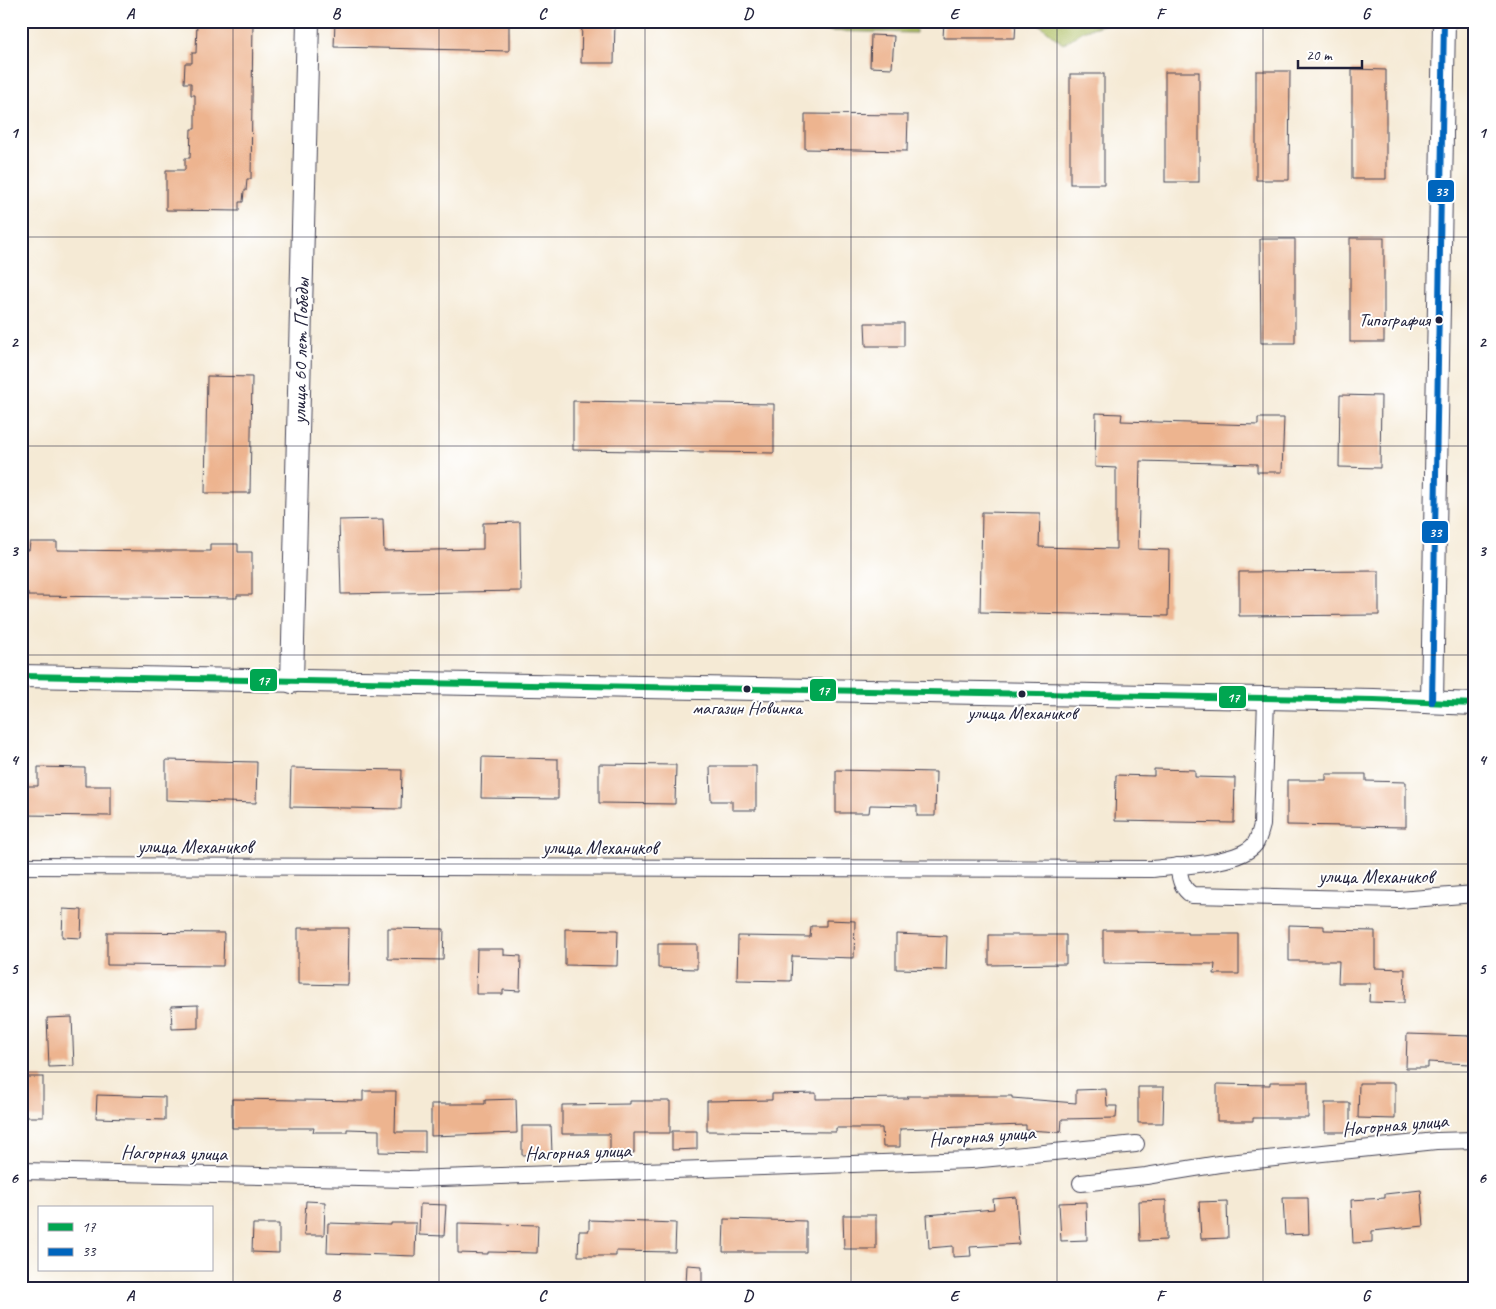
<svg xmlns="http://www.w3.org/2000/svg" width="1496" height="1309" viewBox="0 0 1496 1309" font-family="Caveat,sans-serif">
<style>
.green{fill:#acbd60;stroke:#67704e}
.building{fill:#edb48f}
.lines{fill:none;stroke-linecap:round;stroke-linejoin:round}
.street-casing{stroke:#424052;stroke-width:18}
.secondary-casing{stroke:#424052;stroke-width:24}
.street{stroke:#fff;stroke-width:16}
.secondary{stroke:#fff;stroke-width:22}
.bus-1-casing{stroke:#fff;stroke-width:10}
.bus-2-casing{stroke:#fff;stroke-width:10}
.bus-1{stroke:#00a651;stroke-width:6}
.bus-2{stroke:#0065bd;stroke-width:6}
.grid{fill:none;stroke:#22223b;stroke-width:1;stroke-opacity:0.55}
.bus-dot{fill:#22223b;stroke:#fff;stroke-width:2}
.labels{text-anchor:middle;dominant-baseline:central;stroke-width:4;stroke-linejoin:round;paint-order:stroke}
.bus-label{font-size:19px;fill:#22223b;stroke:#fff}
.street-label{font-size:20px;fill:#22223b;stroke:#fff}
.line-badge{stroke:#fff;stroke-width:2}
.badge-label{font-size:14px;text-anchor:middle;font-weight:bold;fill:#fff}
.neatline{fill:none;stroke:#22223b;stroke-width:2}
.grid-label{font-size:16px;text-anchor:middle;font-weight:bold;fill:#22223b}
</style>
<rect width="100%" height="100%" fill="#fff"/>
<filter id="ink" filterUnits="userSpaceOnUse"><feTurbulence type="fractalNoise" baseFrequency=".02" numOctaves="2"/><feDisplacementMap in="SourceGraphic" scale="10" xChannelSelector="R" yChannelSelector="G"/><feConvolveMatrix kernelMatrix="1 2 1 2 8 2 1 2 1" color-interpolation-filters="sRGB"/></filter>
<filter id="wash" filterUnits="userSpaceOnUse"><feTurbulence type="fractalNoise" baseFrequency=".0096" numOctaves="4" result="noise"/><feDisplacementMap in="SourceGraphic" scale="20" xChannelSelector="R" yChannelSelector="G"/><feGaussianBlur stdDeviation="1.12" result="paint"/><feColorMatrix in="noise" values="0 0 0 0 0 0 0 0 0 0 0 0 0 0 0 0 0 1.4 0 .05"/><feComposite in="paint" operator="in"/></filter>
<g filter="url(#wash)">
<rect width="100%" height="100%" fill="#f5ead5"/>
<!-- green -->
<g class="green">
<path d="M 820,21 L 916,21 L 916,33 L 820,31 Z"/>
<path d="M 1040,21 L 1117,21 L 1085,30 L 1063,44 L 1040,25 Z"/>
</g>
<g id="blocks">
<!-- building -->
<g class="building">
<path d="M 197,21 L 253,21 L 251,179 L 247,179 L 246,191 L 244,191 L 243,202 L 239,202 L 239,211 L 166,210 L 166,170 L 185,170 L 185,158 L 190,158 L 191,129 L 195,129 L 195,95 L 191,95 L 191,83 L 184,83 L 185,63 L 192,63 L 192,53 L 196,53 Z"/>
<path d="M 335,21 L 509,21 L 509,51 L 334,47 Z"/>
<path d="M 582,21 L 615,21 L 614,63 L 581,63 Z"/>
<path d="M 944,21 L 1016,21 L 1015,38 L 943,38 Z"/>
<path d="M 871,35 L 894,36 L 892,68 L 870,67 Z"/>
<path d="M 1352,69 L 1386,70 L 1386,179 L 1352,179 Z"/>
<path d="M 1256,71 L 1290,71 L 1289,180 L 1256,180 Z"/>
<rect x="1165" y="72" width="34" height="110"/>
<rect x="1070" y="74" width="34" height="110"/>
<path d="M 805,114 L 908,115 L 907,151 L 805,149 Z"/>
<rect x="1350" y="238" width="34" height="104"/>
<path d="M 1260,239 L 1295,239 L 1295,343 L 1261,343 Z"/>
<path d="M 865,323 L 904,323 L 904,346 L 866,346 Z"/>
<path d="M 207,376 L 252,377 L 250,493 L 205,493 Z"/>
<path d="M 1340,395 L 1381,396 L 1380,468 L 1339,467 Z"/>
<path d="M 573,401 L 774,404 L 774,453 L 573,450 Z"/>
<path d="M 1096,413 L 1122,414 L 1121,421 L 1258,425 L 1258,418 L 1284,418 L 1282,472 L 1257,472 L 1257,464 L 1140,461 L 1138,549 L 1169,550 L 1168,616 L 980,612 L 982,512 L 1040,513 L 1039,547 L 1116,549 L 1116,468 L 1095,467 Z"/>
<path d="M 383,519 L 384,551 L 483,549 L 483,523 L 520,522 L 521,591 L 341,594 L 339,520 Z"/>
<path d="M 30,542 L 57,542 L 57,550 L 156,551 L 210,551 L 210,544 L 238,544 L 238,552 L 252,552 L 252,595 L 237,595 L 237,598 L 28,596 L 28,593 L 21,593 L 21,550 L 29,550 Z"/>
<path d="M 1379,571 L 1379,615 L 1239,616 L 1239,572 Z"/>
<path d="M 482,757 L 558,759 L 558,799 L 481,798 Z"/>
<path d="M 166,760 L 257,762 L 256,803 L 166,800 Z"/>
<path d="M 599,764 L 676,765 L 675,804 L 599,803 Z"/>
<path d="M 710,766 L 756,766 L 756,810 L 732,810 L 732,801 L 711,801 Z"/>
<path d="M 38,767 L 85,768 L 85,786 L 111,786 L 111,816 L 21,815 L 21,786 L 38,786 Z"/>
<path d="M 291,768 L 402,770 L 401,809 L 290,807 Z"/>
<path d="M 1154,769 L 1195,770 L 1195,777 L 1235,778 L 1234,823 L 1115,821 L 1116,775 L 1154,776 Z"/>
<path d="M 836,770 L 936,772 L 935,816 L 917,816 L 917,806 L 870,805 L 869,813 L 836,813 Z"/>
<path d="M 1326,774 L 1366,774 L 1366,781 L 1406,782 L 1406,827 L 1287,825 L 1287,780 L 1326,780 Z"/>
<path d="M 63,909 L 82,910 L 81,938 L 62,937 Z"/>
<path d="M 826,920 L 855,921 L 854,958 L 792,956 L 791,981 L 737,980 L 738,936 L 810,937 L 811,926 L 826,926 Z"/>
<path d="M 1289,925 L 1324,926 L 1324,930 L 1375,931 L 1375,968 L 1405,969 L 1404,1003 L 1369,1002 L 1370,983 L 1338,983 L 1339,961 L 1289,961 Z"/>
<path d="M 298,928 L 349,928 L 348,985 L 298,984 Z"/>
<path d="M 388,928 L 444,929 L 443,960 L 388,959 Z"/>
<path d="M 565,929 L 618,930 L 617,966 L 565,965 Z"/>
<path d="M 1103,930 L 1137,930 L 1137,932 L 1187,932 L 1187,934 L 1239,934 L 1239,974 L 1214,974 L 1215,964 L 1103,963 Z"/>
<path d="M 107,932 L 224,933 L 223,966 L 107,965 Z"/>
<path d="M 896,934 L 947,936 L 946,970 L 896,969 Z"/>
<path d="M 989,935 L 1066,935 L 1066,964 L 989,965 Z"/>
<path d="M 658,944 L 697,944 L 697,969 L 658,968 Z"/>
<path d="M 477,949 L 504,949 L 504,955 L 521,956 L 520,991 L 503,990 L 503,994 L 476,994 Z"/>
<path d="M 198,1005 L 198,1028 L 172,1029 L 171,1006 Z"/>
<path d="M 72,1017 L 74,1066 L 49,1067 L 47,1018 Z"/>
<path d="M 1407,1034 L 1471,1036 L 1470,1064 L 1428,1062 L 1428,1068 L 1406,1068 Z"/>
<rect x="21" y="1077" width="22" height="40"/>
<path d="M 1270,1082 L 1308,1082 L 1308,1118 L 1253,1118 L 1253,1121 L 1217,1121 L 1217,1084 L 1270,1085 Z"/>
<path d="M 1359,1083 L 1395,1083 L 1395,1119 L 1358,1118 Z"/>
<path d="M 1138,1087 L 1164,1087 L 1163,1123 L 1138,1123 Z"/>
<path d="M 1106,1089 L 1107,1106 L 1117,1106 L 1116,1118 L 1062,1119 L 1061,1132 L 1026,1130 L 1026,1125 L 900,1129 L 900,1147 L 883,1147 L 882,1128 L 836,1128 L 836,1132 L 707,1131 L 707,1101 L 772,1100 L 772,1094 L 816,1093 L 816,1099 L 908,1098 L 907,1096 L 1012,1096 L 1012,1098 L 1076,1103 L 1076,1090 Z"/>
<path d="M 363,1091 L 396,1091 L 395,1132 L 425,1132 L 425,1153 L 379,1152 L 379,1130 L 347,1129 L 347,1132 L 313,1132 L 314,1128 L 232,1128 L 232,1099 L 363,1101 Z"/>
<path d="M 97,1095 L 165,1097 L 165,1120 L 96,1118 Z"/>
<path d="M 516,1099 L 517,1133 L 431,1136 L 431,1104 L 485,1104 L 485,1100 Z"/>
<path d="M 630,1101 L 670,1101 L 670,1133 L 634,1133 L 634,1153 L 610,1153 L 610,1134 L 562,1134 L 562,1105 L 630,1104 Z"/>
<rect x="1325" y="1103" width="25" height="29"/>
<path d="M 522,1126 L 551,1126 L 552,1154 L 522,1155 Z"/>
<path d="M 672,1131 L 697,1131 L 697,1149 L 672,1150 Z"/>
<path d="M 1421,1190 L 1424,1226 L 1372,1231 L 1372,1242 L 1353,1243 L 1351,1200 L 1385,1198 L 1385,1194 Z"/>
<path d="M 1016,1197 L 1019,1244 L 970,1247 L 971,1256 L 953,1257 L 953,1246 L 929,1248 L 927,1215 L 994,1209 L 993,1199 Z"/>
<path d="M 1283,1198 L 1308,1198 L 1309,1234 L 1285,1235 Z"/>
<path d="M 1166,1200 L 1166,1240 L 1140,1241 L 1139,1201 Z"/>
<path d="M 306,1201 L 325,1202 L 324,1235 L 304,1235 Z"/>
<path d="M 1227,1201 L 1228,1238 L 1201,1239 L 1199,1202 Z"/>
<path d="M 1086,1202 L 1087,1240 L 1061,1241 L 1059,1203 Z"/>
<path d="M 420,1204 L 446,1205 L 444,1236 L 419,1235 Z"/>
<path d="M 843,1215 L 876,1215 L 876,1249 L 844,1249 Z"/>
<path d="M 724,1219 L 806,1221 L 806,1252 L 723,1252 Z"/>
<path d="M 589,1220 L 676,1223 L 675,1252 L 616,1251 L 616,1256 L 578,1256 L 579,1231 L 589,1231 Z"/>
<path d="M 328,1223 L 391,1225 L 391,1223 L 416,1223 L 415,1256 L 327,1253 Z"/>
<path d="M 458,1223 L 538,1225 L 537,1253 L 488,1252 L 488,1254 L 458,1253 Z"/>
<path d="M 253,1224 L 279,1224 L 279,1253 L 252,1252 Z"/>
<path d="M 687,1265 L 702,1266 L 702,1286 L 686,1285 Z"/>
</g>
</g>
</g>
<g filter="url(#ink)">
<use href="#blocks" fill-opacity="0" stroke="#424052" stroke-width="1"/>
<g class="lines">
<!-- street casing -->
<g class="street-casing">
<g id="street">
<path d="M 21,866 L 1152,869 C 1177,866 1240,864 1255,844 C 1259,838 1260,832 1262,825 L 1266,699"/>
<path d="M 1178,866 C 1180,878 1181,888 1192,895 L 1399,900 L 1475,894"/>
<path d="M 21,1171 L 409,1179 L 971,1160 L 1136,1144"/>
<path d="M 1081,1183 L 1146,1176 L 1219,1164 L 1436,1141 L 1475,1140"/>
</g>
</g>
<!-- secondary casing -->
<g class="secondary-casing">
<g id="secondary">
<path d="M 21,676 L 1374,700 L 1475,704"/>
<path id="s1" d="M 292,682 L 308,21"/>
<path d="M 1432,702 L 1444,21"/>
</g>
</g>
<!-- street -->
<use href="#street" class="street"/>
<!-- secondary -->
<use href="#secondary" class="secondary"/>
<!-- bus-1 casing -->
<g class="bus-1-casing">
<path id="bus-1" d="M 21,676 L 1374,700 L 1475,704"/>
</g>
<!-- bus-2 casing -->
<g class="bus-2-casing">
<path id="bus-2" d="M 1432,702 L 1444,21"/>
</g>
<!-- bus-1 -->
<use href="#bus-1" class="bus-1"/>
<!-- bus-2 -->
<use href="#bus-2" class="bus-2"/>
</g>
</g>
<!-- grid -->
<path class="grid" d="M 233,21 L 233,1288M 439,21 L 439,1288M 645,21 L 645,1288M 851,21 L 851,1288M 1057,21 L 1057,1288M 1263,21 L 1263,1288M 21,237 L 1475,237M 21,446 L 1475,446M 21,655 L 1475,655M 21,864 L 1475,864M 21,1072 L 1475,1072"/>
<!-- markers -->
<g class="bus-dot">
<circle cx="1439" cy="320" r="4.5"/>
<circle cx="747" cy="689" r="4.5"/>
<circle cx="1022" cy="694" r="4.5"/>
</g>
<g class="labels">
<!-- bus labels -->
<g class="bus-label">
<text x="1430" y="320" text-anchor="end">Типография</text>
<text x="747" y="708">магазин Новинка</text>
<text x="1022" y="713">улица Механиков</text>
</g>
<!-- street labels -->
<g class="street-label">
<text stroke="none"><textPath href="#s1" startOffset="331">улица 60 лет Победы</textPath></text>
<text x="195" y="846">улица Механиков</text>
<text x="600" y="847">улица Механиков</text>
<text x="1376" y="876">улица Механиков</text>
<text transform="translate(1395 1125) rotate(-5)">Нагорная улица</text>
<text transform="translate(982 1136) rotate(-4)">Нагорная улица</text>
<text transform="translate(578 1152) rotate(-2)">Нагорная улица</text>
<text transform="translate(174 1153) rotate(1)">Нагорная улица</text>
</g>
</g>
<g class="line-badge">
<rect x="1427" y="179" width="28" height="24" rx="5" fill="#0065bd"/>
<rect x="1421" y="520" width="28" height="24" rx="5" fill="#0065bd"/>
<rect x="249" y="668" width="29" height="24" rx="5" fill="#00a651"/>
<rect x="809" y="678" width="28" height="24" rx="5" fill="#00a651"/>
<rect x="1218" y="685" width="29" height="24" rx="5" fill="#00a651"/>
</g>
<g class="badge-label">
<text x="1441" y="196">33</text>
<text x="1435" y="537">33</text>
<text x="263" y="685">17</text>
<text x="823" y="695">17</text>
<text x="1233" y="702">17</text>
</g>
<!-- margin -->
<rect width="1496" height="1309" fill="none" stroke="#fff" stroke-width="55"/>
<!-- legend -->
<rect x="38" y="1206" width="175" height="65" fill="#ffffff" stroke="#a7a7b1"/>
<rect x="48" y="1223" width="25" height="8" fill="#00a651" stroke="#a7a7b1"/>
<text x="82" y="1232" font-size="15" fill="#22223b">17</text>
<rect x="48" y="1248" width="25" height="8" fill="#0065bd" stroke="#a7a7b1"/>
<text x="82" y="1256" font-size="15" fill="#22223b">33</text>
<!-- scale -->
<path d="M1298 60v8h64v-8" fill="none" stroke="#22223b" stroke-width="2.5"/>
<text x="1306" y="60" font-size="15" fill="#22223b" stroke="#ffffff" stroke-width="4" paint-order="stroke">20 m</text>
<rect x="28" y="28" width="1440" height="1254" class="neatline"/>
<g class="grid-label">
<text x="130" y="19">A</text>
<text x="336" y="19">B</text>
<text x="542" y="19">C</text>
<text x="748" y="19">D</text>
<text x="954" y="19">E</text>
<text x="1160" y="19">F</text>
<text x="1366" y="19">G</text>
<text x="14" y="138">1</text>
<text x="1482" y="138">1</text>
<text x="14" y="347">2</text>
<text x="1482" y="347">2</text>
<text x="14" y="556">3</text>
<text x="1482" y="556">3</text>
<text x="14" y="765">4</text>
<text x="1482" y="765">4</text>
<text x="14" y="974">5</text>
<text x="1482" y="974">5</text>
<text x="14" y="1183">6</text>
<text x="1482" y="1183">6</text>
<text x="130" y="1301">A</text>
<text x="336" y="1301">B</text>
<text x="542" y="1301">C</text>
<text x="748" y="1301">D</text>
<text x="954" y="1301">E</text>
<text x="1160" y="1301">F</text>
<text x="1366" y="1301">G</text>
</g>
</svg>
